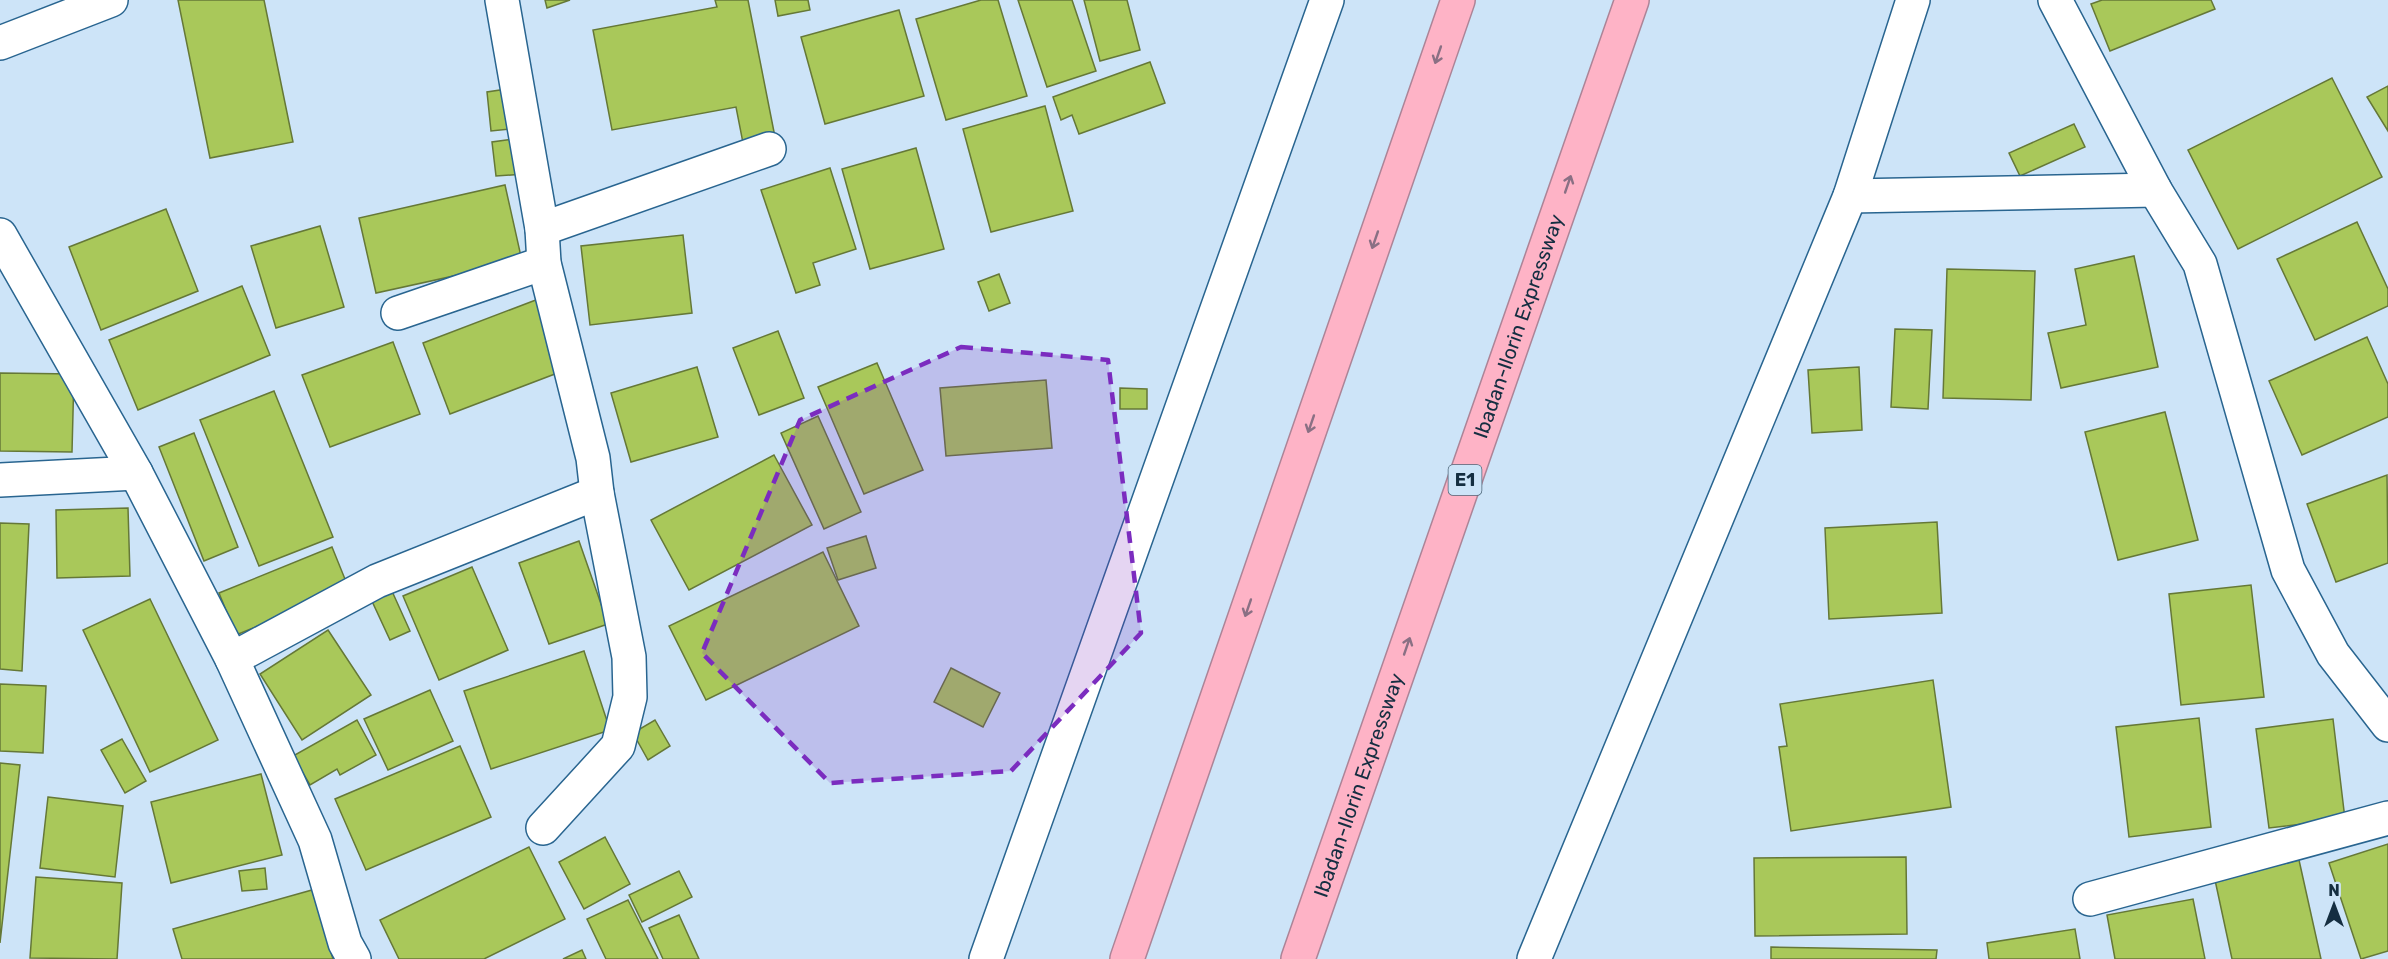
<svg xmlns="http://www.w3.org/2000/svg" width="2388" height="959" viewBox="0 0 2388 959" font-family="Rubik,sans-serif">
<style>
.building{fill:#a9c85a;stroke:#657837;stroke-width:1.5}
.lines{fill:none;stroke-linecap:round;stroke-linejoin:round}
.minor-casing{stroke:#296590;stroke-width:36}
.highway-casing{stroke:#ac8497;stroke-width:36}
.minor{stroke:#fff;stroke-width:33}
.highway{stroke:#feb3c6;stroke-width:33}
.oneway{stroke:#8a7084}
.marked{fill:#7b2cbf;fill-opacity:0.2;stroke:#7b2cbf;stroke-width:4.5;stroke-dasharray:12 8;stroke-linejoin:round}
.labels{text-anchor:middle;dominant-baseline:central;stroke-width:5;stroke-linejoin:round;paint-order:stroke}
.shield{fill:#cde4f8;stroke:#4c6578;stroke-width:1.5}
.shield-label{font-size:18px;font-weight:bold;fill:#152e41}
.street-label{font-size:20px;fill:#152e41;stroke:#cde4f8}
</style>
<rect width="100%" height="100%" fill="#cde4f8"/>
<!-- building -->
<g class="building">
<path d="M 178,0 L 264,0 L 293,142 L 210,158 Z"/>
<path d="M 545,0 L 570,0 L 547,8 Z"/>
<path d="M 715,0 L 748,0 L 775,137 L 743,143 L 736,107 L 612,130 L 593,30 L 717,7 Z"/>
<path d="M 775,0 L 808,0 L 810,10 L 778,16 Z"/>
<path d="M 981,0 L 998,0 L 1027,96 L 946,120 L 916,19 Z"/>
<path d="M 1018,0 L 1072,0 L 1096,71 L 1047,87 Z"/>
<path d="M 1084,0 L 1127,0 L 1140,50 L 1100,61 Z"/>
<path d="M 2102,0 L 2211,0 L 2215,9 L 2110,51 L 2091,4 Z"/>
<path d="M 899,10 L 924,96 L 825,124 L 801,37 Z"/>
<path d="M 1150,62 L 1165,103 L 1079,134 L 1072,115 L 1061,120 L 1053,97 Z"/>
<path d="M 2332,78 L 2382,177 L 2238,249 L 2188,150 Z"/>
<path d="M 2388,86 L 2388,131 L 2367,97 Z"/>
<path d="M 513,88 L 518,128 L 491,131 L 487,92 Z"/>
<path d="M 1045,106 L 1073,211 L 991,232 L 963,129 Z"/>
<path d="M 2074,124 L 2085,147 L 2020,176 L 2009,153 Z"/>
<path d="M 520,138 L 524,174 L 496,176 L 492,142 Z"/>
<path d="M 916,148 L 944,249 L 870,269 L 842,169 Z"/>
<path d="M 830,168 L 856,249 L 813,263 L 820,285 L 796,293 L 761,190 Z"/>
<path d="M 505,185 L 522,261 L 376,293 L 359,218 Z"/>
<path d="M 166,209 L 198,291 L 101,330 L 69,247 Z"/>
<path d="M 2357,222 L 2388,289 L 2388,306 L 2315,340 L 2277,259 Z"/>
<path d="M 320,226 L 344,307 L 276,328 L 251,246 Z"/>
<path d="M 683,235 L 692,313 L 590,325 L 581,246 Z"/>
<path d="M 2134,256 L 2158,367 L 2061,388 L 2048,333 L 2086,325 L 2075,269 Z"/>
<path d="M 1947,269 L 2035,271 L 2031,400 L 1943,398 Z"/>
<path d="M 999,274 L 1010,303 L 989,311 L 978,282 Z"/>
<path d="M 242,286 L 270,355 L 138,410 L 109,340 Z"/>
<path d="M 541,298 L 568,369 L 450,414 L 423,343 Z"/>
<path d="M 1895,329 L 1932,330 L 1928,409 L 1891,407 Z"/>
<path d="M 778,331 L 804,398 L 759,415 L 733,348 Z"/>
<path d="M 2367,337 L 2388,384 L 2388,417 L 2302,455 L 2269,381 Z"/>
<path d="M 393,342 L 420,414 L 330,447 L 302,375 Z"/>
<path d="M 877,363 L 923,470 L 864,494 L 818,387 Z"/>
<path d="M 697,367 L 718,437 L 631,462 L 611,393 Z"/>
<path d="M 1859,367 L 1862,430 L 1812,433 L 1808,370 Z"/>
<path d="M 0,373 L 74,374 L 72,452 L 0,451 Z"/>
<path d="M 1046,380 L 1052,448 L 946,456 L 940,388 Z"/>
<path d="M 1120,388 L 1147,389 L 1147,409 L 1120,409 Z"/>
<path d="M 274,391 L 333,537 L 259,566 L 200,420 Z"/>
<path d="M 2165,412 L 2198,540 L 2118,560 L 2085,432 Z"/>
<path d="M 818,416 L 861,512 L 824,529 L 781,433 Z"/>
<path d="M 194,433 L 238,547 L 204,561 L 159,447 Z"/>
<path d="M 774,455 L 812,525 L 689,590 L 651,520 Z"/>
<path d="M 2387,475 L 2388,563 L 2336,582 L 2307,504 Z"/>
<path d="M 128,508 L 130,576 L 57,578 L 56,510 Z"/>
<path d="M 1937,522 L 1942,613 L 1829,619 L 1825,528 Z"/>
<path d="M 0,523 L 29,524 L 22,671 L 0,669 Z"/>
<path d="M 866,536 L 876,568 L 838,580 L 827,548 Z"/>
<path d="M 579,541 L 608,624 L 549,644 L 519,563 Z"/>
<path d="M 332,547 L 349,589 L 236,635 L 219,593 Z"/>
<path d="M 823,552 L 859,626 L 706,700 L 669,626 Z"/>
<path d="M 472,567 L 508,650 L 439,680 L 403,596 Z"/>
<path d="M 2251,585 L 2264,697 L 2181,705 L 2169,594 Z"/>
<path d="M 391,589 L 410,631 L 390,640 L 371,599 Z"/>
<path d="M 150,599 L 218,740 L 150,772 L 83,630 Z"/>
<path d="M 328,630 L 371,695 L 302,740 L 260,674 Z"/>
<path d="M 584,651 L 610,730 L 491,769 L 464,691 Z"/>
<path d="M 951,668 L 1000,693 L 983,727 L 934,702 Z"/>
<path d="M 1933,680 L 1951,807 L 1791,831 L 1779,747 L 1787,746 L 1780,704 Z"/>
<path d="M 0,684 L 46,686 L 43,753 L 0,751 Z"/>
<path d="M 430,690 L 453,741 L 388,770 L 364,719 Z"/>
<path d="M 2199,718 L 2211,827 L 2129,837 L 2116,727 Z"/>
<path d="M 2333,719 L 2345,819 L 2269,828 L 2256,729 Z"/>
<path d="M 357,720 L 376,755 L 340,775 L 337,769 L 310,785 L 293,756 Z"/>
<path d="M 655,720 L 670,746 L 648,760 L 633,733 Z"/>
<path d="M 122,739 L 146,781 L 125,793 L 101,750 Z"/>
<path d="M 460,746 L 491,817 L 366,870 L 335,799 Z"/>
<path d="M 0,763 L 20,765 L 0,943 Z"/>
<path d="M 261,774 L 282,855 L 171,883 L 151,802 Z"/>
<path d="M 48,797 L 123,806 L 115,877 L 40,868 Z"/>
<path d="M 605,837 L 630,884 L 584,909 L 559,862 Z"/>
<path d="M 2388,844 L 2388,951 L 2361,959 L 2329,863 Z"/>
<path d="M 529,847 L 565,919 L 484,959 L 399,959 L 380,920 Z"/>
<path d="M 1906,857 L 1907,934 L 1755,936 L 1754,858 Z"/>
<path d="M 2299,860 L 2321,959 L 2232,959 L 2215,880 Z"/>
<path d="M 265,868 L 267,889 L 242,891 L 239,871 Z"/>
<path d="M 679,871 L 692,897 L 642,922 L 629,895 Z"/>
<path d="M 36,877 L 122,883 L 117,959 L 30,958 Z"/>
<path d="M 312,890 L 333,959 L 182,959 L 173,929 Z"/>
<path d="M 2193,899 L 2205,959 L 2115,959 L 2107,915 Z"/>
<path d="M 628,900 L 658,959 L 606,959 L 587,919 Z"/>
<path d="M 679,915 L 699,959 L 663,959 L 649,928 Z"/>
<path d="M 2075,929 L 2080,959 L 1989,959 L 1987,943 Z"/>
<path d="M 1771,947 L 1937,950 L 1936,959 L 1771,959 Z"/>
<path d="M 582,950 L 586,959 L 563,959 Z"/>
</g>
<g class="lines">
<!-- minor casing -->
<g class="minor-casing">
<g id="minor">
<path d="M 502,0 L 542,229 L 544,263 L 593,458 L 597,493 L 629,657 L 630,697 L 618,746 L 543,828"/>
<path d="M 2055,0 L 2155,190 L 2200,264 L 2288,570 L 2333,654 L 2388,725"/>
<path d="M 0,43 L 111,0"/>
<path d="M 1850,196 L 2155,190"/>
<path d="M 542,229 L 769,149"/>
<path d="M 0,235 L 136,473 L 232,659 L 315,840 L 345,943 L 354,959"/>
<path d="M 398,313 L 544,263"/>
<path d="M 0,480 L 136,473"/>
<path d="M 232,659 L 377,581 L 597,493"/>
<path d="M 2090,899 L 2388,818"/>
<path d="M 986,959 L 1327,0"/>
<path d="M 1534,959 L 1850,196 L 1913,0"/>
</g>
</g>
<!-- highway casing -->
<g class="highway-casing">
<g id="highway">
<path d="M 1127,959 L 1458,0"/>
<path id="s1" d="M 1298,959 L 1632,0"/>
</g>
</g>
<!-- minor -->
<use href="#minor" class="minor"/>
<!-- highway -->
<use href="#highway" class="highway"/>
</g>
<!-- one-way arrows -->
<defs><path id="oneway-shaft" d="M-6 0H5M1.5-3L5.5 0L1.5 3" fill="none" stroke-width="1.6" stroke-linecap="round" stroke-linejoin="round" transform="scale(1.5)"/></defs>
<g class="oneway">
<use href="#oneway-shaft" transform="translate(1438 55) rotate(109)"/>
<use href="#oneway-shaft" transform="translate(1568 184) rotate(-71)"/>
<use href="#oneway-shaft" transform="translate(1375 240) rotate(109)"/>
<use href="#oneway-shaft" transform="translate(1311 424) rotate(109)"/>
<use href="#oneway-shaft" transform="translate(1248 608) rotate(109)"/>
<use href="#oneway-shaft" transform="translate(1407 646) rotate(-71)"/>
</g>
<!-- marked area -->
<path class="marked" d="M 961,347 L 1108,360 L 1141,633 L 1011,771 L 830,783 L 702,653 L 800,420 Z"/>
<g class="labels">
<!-- shield labels -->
<rect class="shield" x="1448.5" y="465" width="33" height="30" rx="4.5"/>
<g class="shield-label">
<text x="1465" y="480">E1</text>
</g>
<!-- street labels -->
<g class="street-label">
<text stroke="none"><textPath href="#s1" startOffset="670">Ibadan-Ilorin Expressway</textPath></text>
<text stroke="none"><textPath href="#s1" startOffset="184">Ibadan-Ilorin Expressway</textPath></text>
</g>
</g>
<!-- north arrow -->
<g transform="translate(2334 905)" stroke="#cde4f8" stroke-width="4.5" paint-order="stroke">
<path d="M0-4.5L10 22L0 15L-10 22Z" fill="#152e41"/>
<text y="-9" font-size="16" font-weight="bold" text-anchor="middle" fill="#152e41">N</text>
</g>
</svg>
